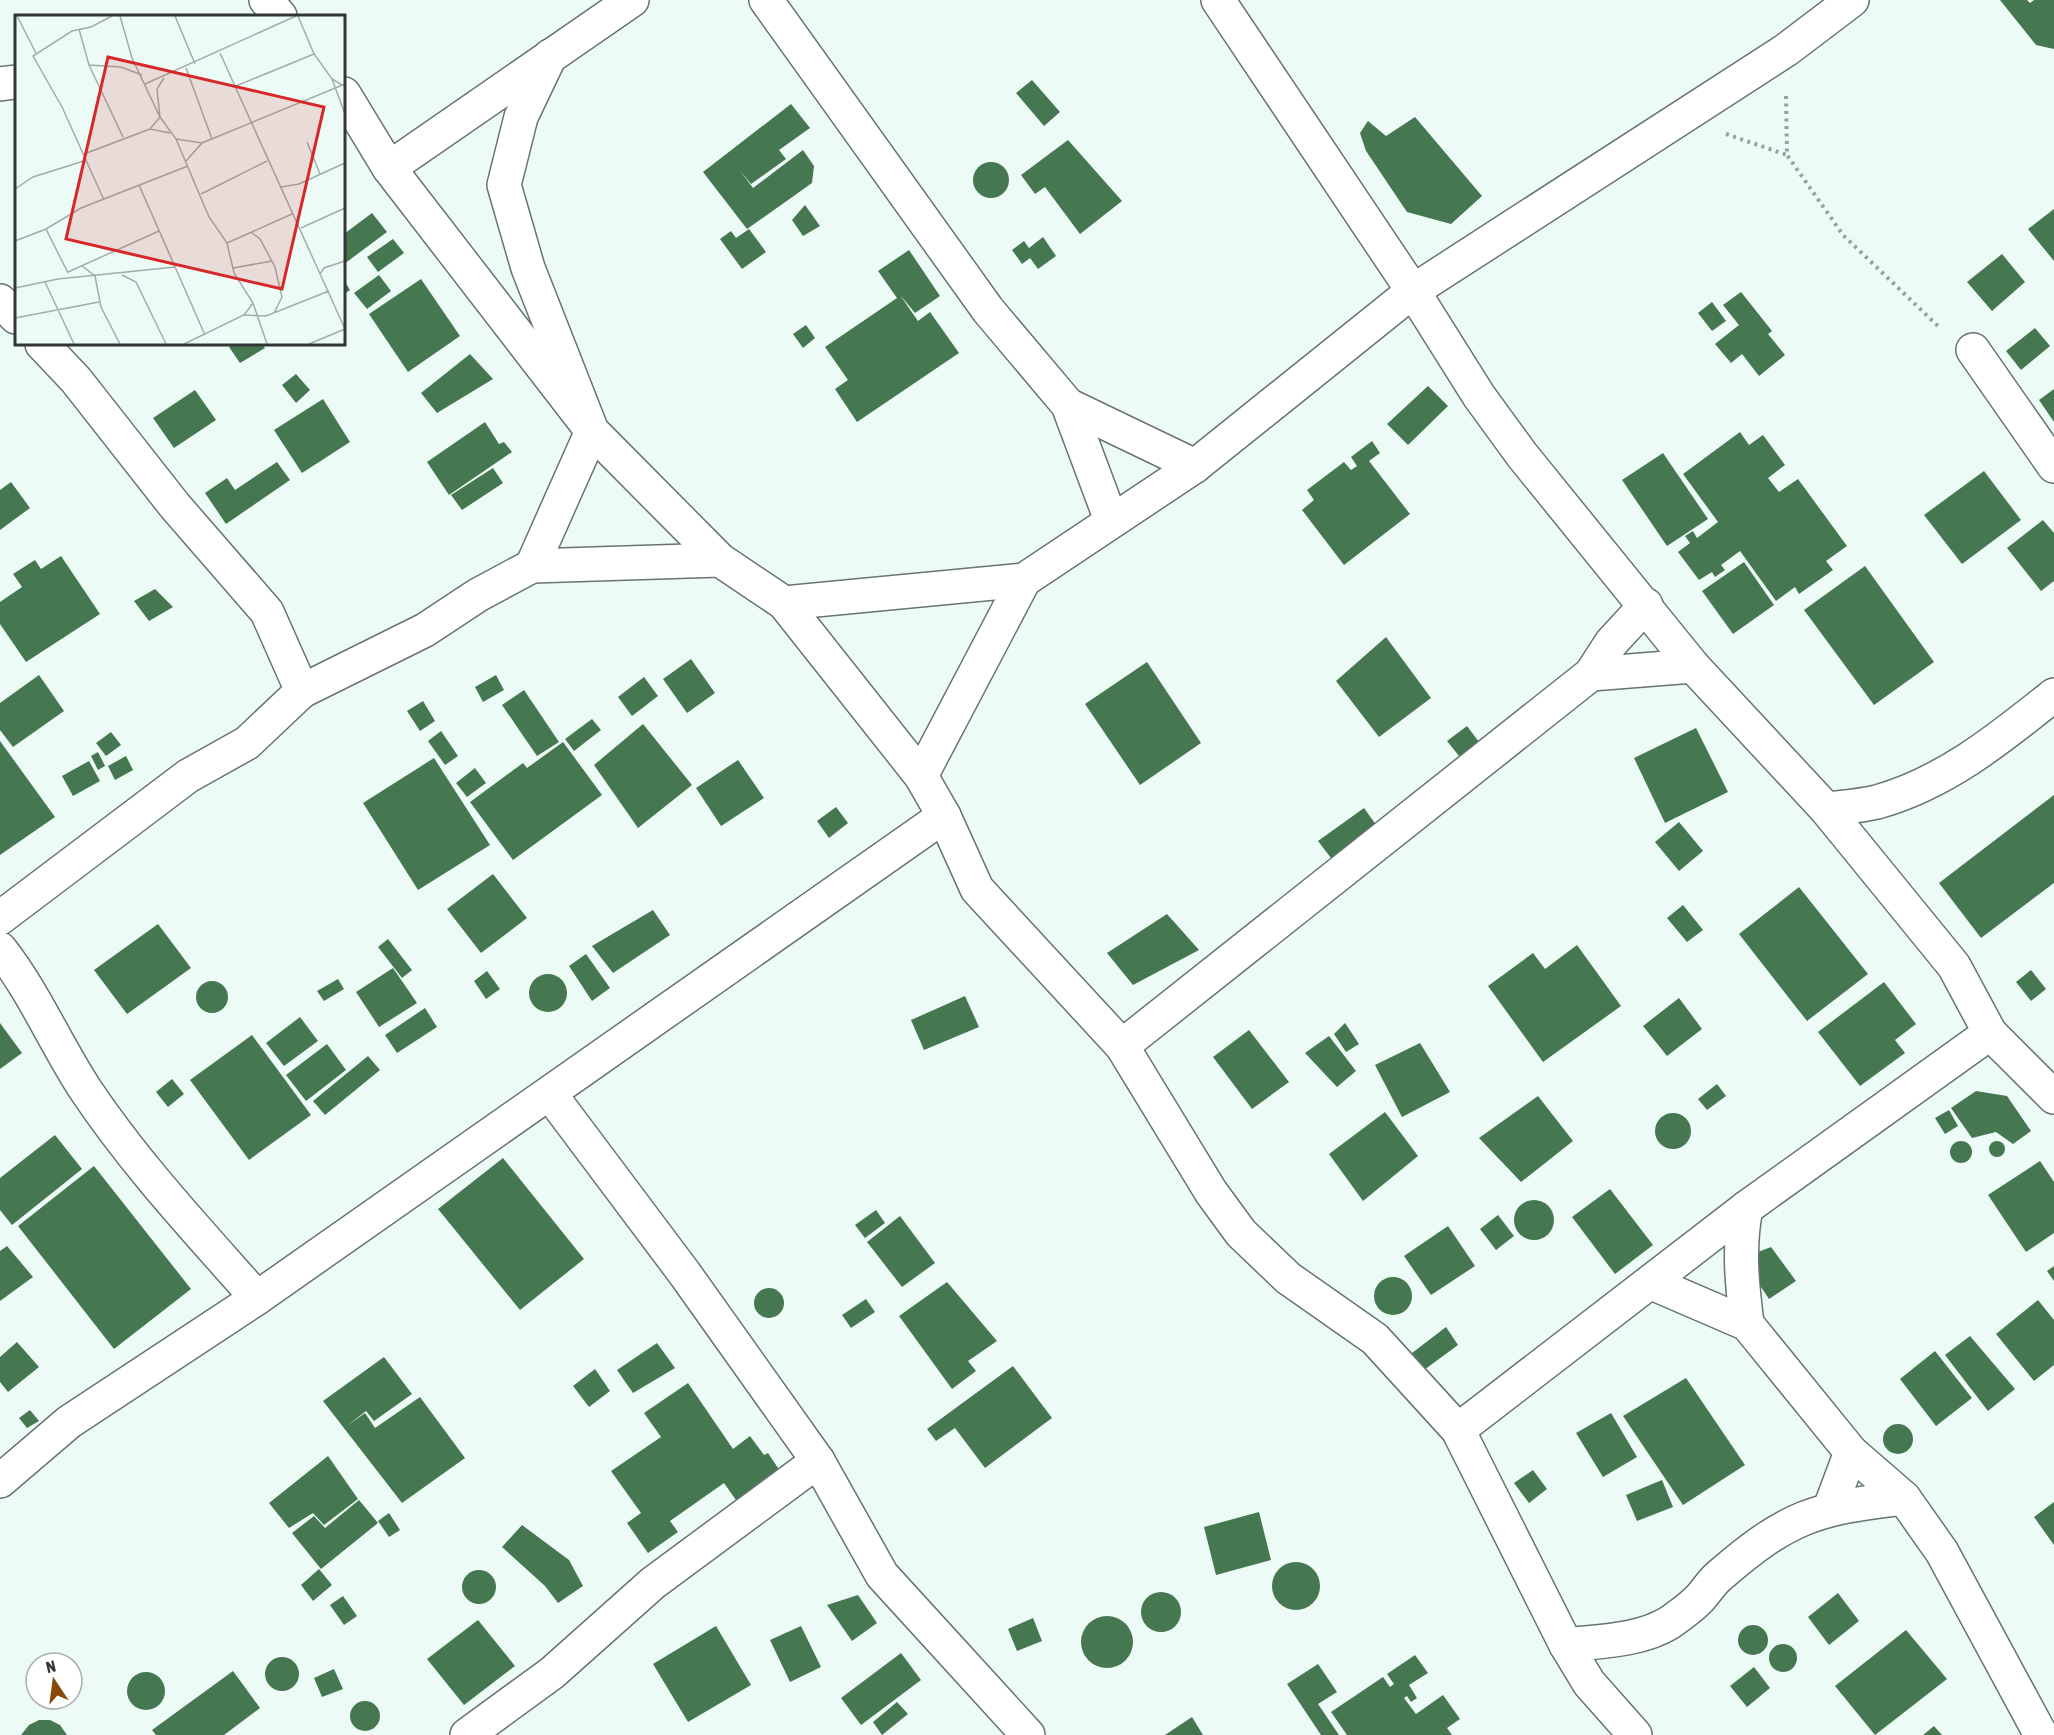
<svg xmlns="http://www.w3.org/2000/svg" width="2054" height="1735" viewBox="0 0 2054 1735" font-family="'Asap Condensed',sans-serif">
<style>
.building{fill:#457751}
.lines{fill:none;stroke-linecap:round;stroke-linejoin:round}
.minor-casing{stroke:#677470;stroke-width:36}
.path{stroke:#97a09d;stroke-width:4;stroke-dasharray:3 4.5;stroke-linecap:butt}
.minor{stroke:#fff;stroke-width:33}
.inset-road{fill:none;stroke:#a2ada9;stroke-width:1.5}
.view{fill:#d62828;fill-opacity:0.15;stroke:#d62828;stroke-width:3}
.inset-edge{fill:none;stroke:#323736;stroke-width:3}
</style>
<rect width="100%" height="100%" fill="#edfbf6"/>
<!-- building -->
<g class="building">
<path d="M 2000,0 L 2027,0 L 2030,3 L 2034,0 L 2054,0 L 2054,49 L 2036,45 Z"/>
<path d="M 1032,80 L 1060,112 L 1044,126 L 1016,93 Z"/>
<path d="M 791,104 L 810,128 L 779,150 L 786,159 L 751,184 L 740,171 L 753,188 L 803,150 L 814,166 L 812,183 L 747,229 L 703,172 Z"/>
<path d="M 1415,117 L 1482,196 L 1451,224 L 1407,212 L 1366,151 L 1360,133 L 1368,121 L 1386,136 Z"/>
<path d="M 1068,140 L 1122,201 L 1080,234 L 1045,187 L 1035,194 L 1021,175 Z"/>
<circle cx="991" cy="180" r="18"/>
<path d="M 805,205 L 820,226 L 803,236 L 792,220 Z"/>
<path d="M 2054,209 L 2054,261 L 2028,229 Z"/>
<path d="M 372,213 L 387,232 L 344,264 L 344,234 Z"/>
<path d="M 749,229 L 766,252 L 742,269 L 720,239 L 731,231 L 736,238 Z"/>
<path d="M 1043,237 L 1056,256 L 1038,269 L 1030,258 L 1022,264 L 1012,250 L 1024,241 L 1029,248 Z"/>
<path d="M 393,239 L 404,253 L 378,272 L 367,257 Z"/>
<path d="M 909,250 L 940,296 L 915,313 L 900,295 L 918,321 L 930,312 L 959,353 L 857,422 L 835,389 L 848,380 L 825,347 L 897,298 L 878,271 Z"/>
<path d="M 2002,254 L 2025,282 L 1992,311 L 1967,282 Z"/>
<path d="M 379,275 L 391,291 L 367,309 L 354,293 Z"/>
<path d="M 421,279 L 460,336 L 408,372 L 369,314 Z"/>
<path d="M 344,280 L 350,290 L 344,294 Z"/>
<path d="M 1741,292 L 1772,331 L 1768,334 L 1785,355 L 1759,376 L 1742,354 L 1731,363 L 1715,344 L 1739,325 L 1723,305 Z"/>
<path d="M 1712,302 L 1726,321 L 1712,331 L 1698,313 Z"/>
<path d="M 806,325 L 815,338 L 803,348 L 793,334 Z"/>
<path d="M 2035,328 L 2050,346 L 2021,370 L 2006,351 Z"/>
<path d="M 235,344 L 262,344 L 265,348 L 240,363 L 229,347 Z"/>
<path d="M 470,354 L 493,379 L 437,413 L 421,393 Z"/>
<path d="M 296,374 L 310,390 L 296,403 L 282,385 Z"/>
<path d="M 1428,386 L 1448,406 L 1408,445 L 1387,424 Z"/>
<path d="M 2054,389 L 2054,422 L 2039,400 Z"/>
<path d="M 195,390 L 216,420 L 174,448 L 153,418 Z"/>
<path d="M 323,399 L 350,442 L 302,473 L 274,430 Z"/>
<path d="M 485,422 L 499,444 L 504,442 L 512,452 L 449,495 L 427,462 Z"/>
<path d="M 1740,432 L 1749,445 L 1763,435 L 1785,465 L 1768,478 L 1779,492 L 1798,479 L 1847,546 L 1826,561 L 1833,570 L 1799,594 L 1795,587 L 1776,601 L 1740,551 L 1721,565 L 1725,570 L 1715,577 L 1712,572 L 1699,580 L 1678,552 L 1690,543 L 1685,536 L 1693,531 L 1697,538 L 1718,522 L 1683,474 Z"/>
<path d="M 1372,441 L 1380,453 L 1369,461 L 1410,514 L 1344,565 L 1302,510 L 1314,500 L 1307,490 L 1344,462 L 1351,470 L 1357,466 L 1351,457 Z"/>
<path d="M 1663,453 L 1708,519 L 1667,546 L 1622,480 Z"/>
<path d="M 277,462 L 290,480 L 226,524 L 205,493 L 227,478 L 235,490 Z"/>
<path d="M 493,468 L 503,483 L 462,510 L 451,495 Z"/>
<path d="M 1984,471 L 2021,520 L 1962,564 L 1924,515 Z"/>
<path d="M 11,482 L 30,508 L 0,530 L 0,490 Z"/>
<path d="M 2043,520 L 2054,533 L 2054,581 L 2041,591 L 2007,548 Z"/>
<path d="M 61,556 L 100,614 L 26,662 L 0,624 L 0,602 L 22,587 L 13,574 L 35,560 L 41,569 Z"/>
<path d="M 1744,562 L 1774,605 L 1733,634 L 1702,591 Z"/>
<path d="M 1865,566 L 1934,662 L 1874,705 L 1804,610 Z"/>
<path d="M 155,589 L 173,607 L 149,621 L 134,601 Z"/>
<path d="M 1386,637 L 1431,698 L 1379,737 L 1336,681 Z"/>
<path d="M 691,659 L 715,693 L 687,713 L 663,679 Z"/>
<path d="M 1147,662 L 1201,743 L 1140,785 L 1085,704 Z"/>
<path d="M 39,675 L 64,711 L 13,747 L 0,730 L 0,703 Z"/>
<path d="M 496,675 L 504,690 L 483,702 L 475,687 Z"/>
<path d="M 644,677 L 658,696 L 632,716 L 618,697 Z"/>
<path d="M 524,690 L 559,742 L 537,756 L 502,705 Z"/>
<path d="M 423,701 L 435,721 L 420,731 L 407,711 Z"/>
<path d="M 592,719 L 601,730 L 574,751 L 565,739 Z"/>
<path d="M 643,724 L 692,785 L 638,828 L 594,765 Z"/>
<path d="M 1467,726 L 1479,742 L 1459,756 L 1447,741 Z"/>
<path d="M 1696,728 L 1728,792 L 1665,823 L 1634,758 Z"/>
<path d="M 441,731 L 458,756 L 445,765 L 428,741 Z"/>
<path d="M 111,732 L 121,745 L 106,756 L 96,743 Z"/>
<path d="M 0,741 L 55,817 L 0,855 Z"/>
<path d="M 563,742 L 602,795 L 513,860 L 470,802 L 523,763 L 527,768 Z"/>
<path d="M 98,752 L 105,766 L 98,770 L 91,756 Z"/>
<path d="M 126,756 L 133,770 L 115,780 L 108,766 Z"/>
<path d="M 434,758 L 490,845 L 418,890 L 363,803 Z"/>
<path d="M 738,760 L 764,798 L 721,826 L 696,788 Z"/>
<path d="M 89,761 L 100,781 L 73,796 L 62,776 Z"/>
<path d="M 475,768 L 486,783 L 467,797 L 456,783 Z"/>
<path d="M 2054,795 L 2054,883 L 1981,938 L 1939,883 Z"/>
<path d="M 836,807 L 848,823 L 829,838 L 817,821 Z"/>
<path d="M 1364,808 L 1379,829 L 1334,862 L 1318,841 Z"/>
<path d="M 1679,822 L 1703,851 L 1679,871 L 1655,842 Z"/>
<path d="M 493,874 L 527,918 L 481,953 L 447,909 Z"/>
<path d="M 1799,887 L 1868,974 L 1807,1021 L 1739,934 Z"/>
<path d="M 1683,905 L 1703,930 L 1687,942 L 1667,918 Z"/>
<path d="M 653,910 L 670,935 L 613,973 L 592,946 Z"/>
<path d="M 1167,914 L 1199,950 L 1133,985 L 1107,953 Z"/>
<path d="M 158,924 L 191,968 L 127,1014 L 94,970 Z"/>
<path d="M 388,939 L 412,970 L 402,978 L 378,947 Z"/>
<path d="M 1577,945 L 1621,1006 L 1543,1062 L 1488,986 L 1533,953 L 1545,969 Z"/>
<path d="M 586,954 L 610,988 L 592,1001 L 569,966 Z"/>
<path d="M 393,968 L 417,1003 L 379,1027 L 356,992 Z"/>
<path d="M 2031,970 L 2046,989 L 2031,1001 L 2016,982 Z"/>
<path d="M 487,971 L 500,989 L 486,999 L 474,981 Z"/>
<circle cx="548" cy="993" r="19"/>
<path d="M 338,979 L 344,989 L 324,1001 L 317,991 Z"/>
<circle cx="212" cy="997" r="16"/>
<path d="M 1884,982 L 1916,1024 L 1895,1040 L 1905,1053 L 1860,1086 L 1818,1032 Z"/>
<path d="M 965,996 L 979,1027 L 924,1050 L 911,1020 Z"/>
<path d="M 1679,998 L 1702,1029 L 1667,1056 L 1643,1026 Z"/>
<path d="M 425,1008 L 437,1027 L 397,1053 L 385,1035 Z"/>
<path d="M 300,1017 L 318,1041 L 284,1066 L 266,1043 Z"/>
<path d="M 0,1023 L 22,1053 L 0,1069 Z"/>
<path d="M 1345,1023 L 1359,1044 L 1346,1052 L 1334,1034 Z"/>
<path d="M 1249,1030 L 1289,1082 L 1252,1109 L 1213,1057 Z"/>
<path d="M 252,1035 L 311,1115 L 249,1160 L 190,1080 Z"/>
<path d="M 1329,1036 L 1356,1071 L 1337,1087 L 1305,1053 Z"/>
<path d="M 1420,1043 L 1450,1092 L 1402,1117 L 1375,1065 Z"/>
<path d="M 327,1044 L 346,1070 L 306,1101 L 286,1075 Z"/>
<path d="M 368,1056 L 380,1070 L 325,1115 L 313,1101 Z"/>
<path d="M 172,1079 L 184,1094 L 168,1107 L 156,1092 Z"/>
<path d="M 1717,1084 L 1726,1096 L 1707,1110 L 1698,1099 Z"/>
<path d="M 1976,1091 L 2007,1096 L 2031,1131 L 2013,1144 L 1996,1132 L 1972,1138 L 1951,1108 Z"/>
<path d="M 1538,1096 L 1573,1141 L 1521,1182 L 1479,1138 Z"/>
<path d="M 1949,1110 L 1958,1126 L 1945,1134 L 1935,1118 Z"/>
<path d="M 1385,1112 L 1418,1156 L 1363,1201 L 1329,1154 Z"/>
<circle cx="1673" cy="1131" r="18"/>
<path d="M 55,1135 L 82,1169 L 12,1225 L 0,1210 L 0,1178 Z"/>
<circle cx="1961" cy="1152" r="11"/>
<circle cx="1997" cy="1149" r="8"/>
<path d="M 503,1158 L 584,1259 L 520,1310 L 438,1209 Z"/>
<path d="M 2040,1161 L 2054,1182 L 2054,1233 L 2026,1252 L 1988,1195 Z"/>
<path d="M 94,1166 L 191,1289 L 114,1349 L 18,1226 Z"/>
<path d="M 1610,1189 L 1653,1245 L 1615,1274 L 1572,1217 Z"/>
<circle cx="1534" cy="1220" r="20"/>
<path d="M 876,1210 L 885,1223 L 865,1238 L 855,1225 Z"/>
<path d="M 1498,1215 L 1514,1236 L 1496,1250 L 1480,1229 Z"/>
<path d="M 900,1216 L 935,1263 L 902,1287 L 867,1242 Z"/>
<path d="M 1448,1226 L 1475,1266 L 1431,1295 L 1404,1256 Z"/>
<path d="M 7,1246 L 33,1277 L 0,1301 L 0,1251 Z"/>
<path d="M 1771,1247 L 1796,1281 L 1769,1299 L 1757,1281 L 1758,1252 Z"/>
<path d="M 2054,1266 L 2054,1281 L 2047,1271 Z"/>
<circle cx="1393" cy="1296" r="19"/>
<path d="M 947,1282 L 997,1341 L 968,1361 L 976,1371 L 952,1389 L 899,1316 Z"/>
<circle cx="769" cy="1303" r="15"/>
<path d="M 866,1299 L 875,1312 L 851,1328 L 842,1315 Z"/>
<path d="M 2038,1300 L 2054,1320 L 2054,1365 L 2034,1381 L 1996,1334 Z"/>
<path d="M 1446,1327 L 1458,1345 L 1424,1370 L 1412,1353 Z"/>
<path d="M 1970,1336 L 2015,1389 L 1988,1411 L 1945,1355 Z"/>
<path d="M 17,1342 L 39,1367 L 8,1392 L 0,1382 L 0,1357 Z"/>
<path d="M 657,1343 L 675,1368 L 633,1393 L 617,1370 Z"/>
<path d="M 1935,1351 L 1972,1398 L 1936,1426 L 1900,1379 Z"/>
<path d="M 384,1357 L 412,1394 L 374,1421 L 366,1411 L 347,1426 L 365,1413 L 375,1428 L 420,1397 L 465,1458 L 402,1503 L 323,1401 Z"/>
<path d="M 1013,1366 L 1052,1418 L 985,1468 L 955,1428 L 936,1441 L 927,1429 Z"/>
<path d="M 595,1369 L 610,1391 L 589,1407 L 573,1386 Z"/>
<path d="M 1686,1378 L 1745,1465 L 1683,1505 L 1623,1416 Z"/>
<path d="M 688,1383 L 733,1449 L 750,1436 L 764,1455 L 768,1453 L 782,1474 L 738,1503 L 724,1483 L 670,1521 L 678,1532 L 648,1553 L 627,1523 L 641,1513 L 611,1471 L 661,1437 L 644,1413 Z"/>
<path d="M 30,1410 L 39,1421 L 27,1428 L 19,1418 Z"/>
<path d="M 1611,1413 L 1637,1457 L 1603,1477 L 1576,1433 Z"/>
<circle cx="1898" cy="1439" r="15"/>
<path d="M 328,1456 L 358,1499 L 324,1525 L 313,1513 L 289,1528 L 269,1503 Z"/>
<path d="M 1533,1470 L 1547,1489 L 1529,1503 L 1514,1483 Z"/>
<path d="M 1662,1480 L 1673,1507 L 1637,1521 L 1626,1495 Z"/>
<path d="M 359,1500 L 378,1523 L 321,1569 L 292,1533 L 314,1516 L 325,1528 Z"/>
<path d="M 2054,1502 L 2054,1545 L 2034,1517 Z"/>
<path d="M 1259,1512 L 1271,1560 L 1216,1575 L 1204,1527 Z"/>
<path d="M 389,1513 L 400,1530 L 389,1537 L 378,1521 Z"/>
<path d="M 522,1525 L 569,1560 L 583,1586 L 558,1603 L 545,1586 L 502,1547 Z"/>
<circle cx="1296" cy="1586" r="24"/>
<path d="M 319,1569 L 332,1585 L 313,1601 L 301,1585 Z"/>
<circle cx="479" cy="1587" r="17"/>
<circle cx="1161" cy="1612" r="20"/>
<path d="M 1838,1593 L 1859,1621 L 1829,1645 L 1808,1617 Z"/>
<path d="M 858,1595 L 877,1623 L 852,1641 L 827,1605 Z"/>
<path d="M 343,1596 L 357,1616 L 344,1625 L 330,1605 Z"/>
<circle cx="1107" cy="1642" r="26"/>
<path d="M 1033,1618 L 1042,1641 L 1017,1651 L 1008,1629 Z"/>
<path d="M 478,1620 L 515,1666 L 464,1705 L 427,1659 Z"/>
<circle cx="1753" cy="1640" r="15"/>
<path d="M 716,1626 L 751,1685 L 688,1722 L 653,1664 Z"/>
<path d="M 801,1626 L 821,1667 L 790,1682 L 770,1640 Z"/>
<path d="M 1906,1630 L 1947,1679 L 1875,1735 L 1835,1686 Z"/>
<circle cx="1783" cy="1658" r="14"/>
<path d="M 901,1653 L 921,1680 L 861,1725 L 841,1698 Z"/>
<path d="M 1415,1655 L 1428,1673 L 1409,1685 L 1417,1698 L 1411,1702 L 1407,1696 L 1404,1698 L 1416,1714 L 1443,1695 L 1460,1719 L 1447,1728 L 1452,1735 L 1347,1735 L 1331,1712 L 1383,1677 L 1390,1687 L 1394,1684 L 1387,1674 Z"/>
<circle cx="282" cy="1674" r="17"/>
<path d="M 1318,1664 L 1337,1692 L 1318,1704 L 1339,1735 L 1321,1735 L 1287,1684 Z"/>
<path d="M 1754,1667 L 1770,1688 L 1747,1707 L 1730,1686 Z"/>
<path d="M 334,1669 L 343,1689 L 322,1697 L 314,1678 Z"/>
<path d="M 233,1671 L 260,1708 L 224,1735 L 156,1735 L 152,1730 Z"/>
<circle cx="146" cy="1691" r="19"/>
<circle cx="365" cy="1716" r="15"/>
<path d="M 897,1702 L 908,1714 L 882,1735 L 873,1722 Z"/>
<path d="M 1192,1717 L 1203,1735 L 1165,1735 Z"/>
<path d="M 39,1720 L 50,1720 L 60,1725 L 67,1735 L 21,1735 L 29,1725 Z"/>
<path d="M 1934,1726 L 1942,1735 L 1923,1735 Z"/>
</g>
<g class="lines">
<!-- minor casing -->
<g class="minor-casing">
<g id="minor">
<path d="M 266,0 L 280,16"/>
<path d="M 766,0 L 988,310 L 1068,405 L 1111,520"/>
<path d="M 1218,0 L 1413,291 L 1479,396 L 1522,455 L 1693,666 L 1826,809 L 1954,966 L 1990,1033 L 2054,1097"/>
<path d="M 0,84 L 16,82"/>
<path d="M 344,94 L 389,168 L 592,431 L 720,560 L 784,603 L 921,776 L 944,816 L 977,889 L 1122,1046 L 1211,1192 L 1241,1233 L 1288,1278 L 1375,1339 L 1458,1430 L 1566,1645 L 1589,1683 L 1635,1735"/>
<path d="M 389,168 L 632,0"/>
<path d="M 0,301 L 16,317"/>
<path d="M 42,344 L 76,380 L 175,506 L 267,612 L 302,691"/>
<path d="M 1973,350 L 2054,466"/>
<path d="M 1068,405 L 1195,466"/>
<path d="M 532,566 L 720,560"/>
<path d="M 784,603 L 1024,580"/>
<path d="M 1591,674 L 1693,666"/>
<path d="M 921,776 L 1024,580 L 1195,466 L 1413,291 L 1786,50 L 1852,0"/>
<path d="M 1826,809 C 1843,807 1861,806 1877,802 C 1945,783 1999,739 2054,695"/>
<path d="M 0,918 L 188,776 L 247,743 L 302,691 L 425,630 L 478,595 L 532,566 L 592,431 L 528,268 L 504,185 L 521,117 L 550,56"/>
<path d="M 0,949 C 34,992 55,1043 85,1089 C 135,1164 197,1230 257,1298"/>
<path d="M 1122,1046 L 1591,674 L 1611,643 L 1646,605"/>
<path d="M 550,1094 L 685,1274 L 818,1461 L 882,1575 L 1028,1735"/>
<path d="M 1746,1208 C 1738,1248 1742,1284 1747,1324"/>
<path d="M 1652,1283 L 1747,1324 L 1851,1452 L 1904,1498 L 1942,1552 L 2041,1735"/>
<path d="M 1458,1430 L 1746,1208 L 1990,1033"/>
<path d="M 0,1481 L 69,1422 L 257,1298 L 944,816"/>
<path d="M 1830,1508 L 1851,1452"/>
<path d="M 1566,1645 C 1600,1641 1639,1641 1669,1623 C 1679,1616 1693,1606 1701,1597 C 1707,1590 1712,1582 1719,1576 C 1787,1517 1815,1508 1904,1498"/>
<path d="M 467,1735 L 552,1673 L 653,1583 L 818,1461"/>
</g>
</g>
<!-- path -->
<g class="path">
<path d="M 1786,96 L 1787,155 L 1843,235 L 1941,329"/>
<path d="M 1726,134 L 1787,155"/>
</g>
<!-- minor -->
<use href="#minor" class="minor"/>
</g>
<!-- overview -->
<g transform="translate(15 15)">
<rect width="330" height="330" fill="#edfbf6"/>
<path class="inset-road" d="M 2,1 L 21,38M 105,1 L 117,43 L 145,102 L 161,124 L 194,202 L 212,228 L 219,258 L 238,288 L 252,329M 160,1 L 180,49M 283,1 L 299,39 L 317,64 L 327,70M 64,14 L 74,50 L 108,122M 205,38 L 330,314M 74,50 L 106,52 L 127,60M 171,53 L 197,124M 317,64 L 330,99M 130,69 L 281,1M 221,71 L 299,39M 135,114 L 155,118M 161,124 L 187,128M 292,127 L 305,159M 69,139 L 135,114 L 145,102 L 142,74 L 149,63M 171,146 L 187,128 L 330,69M 124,170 L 190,320M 266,172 L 284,169 L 330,148M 0,174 L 18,162 L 72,145M 186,179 L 252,146M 89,185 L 47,92 L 18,41 L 57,16 L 76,12 L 97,1M 286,213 L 330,193M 31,214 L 53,258M 236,217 L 245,224 L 260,252 L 267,282 L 259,298M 0,226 L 31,214 L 66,193 L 173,151M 212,228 L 277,199M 67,251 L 80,261 L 86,292 L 105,329M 218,253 L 257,246M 53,257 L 144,216M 305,259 L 309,253 L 330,246M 107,260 L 121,267 L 151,329M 30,267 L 59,329M 0,273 L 43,264 L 160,252M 229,300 L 251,301 L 314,276M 0,303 L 84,287M 169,329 L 229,300 L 238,288M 294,329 L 330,314"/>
<path class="view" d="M 93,42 L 309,92 L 267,274 L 51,224 Z"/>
<rect width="330" height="330" class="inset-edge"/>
</g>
<!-- north arrow -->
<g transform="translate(54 1681) rotate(347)"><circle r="28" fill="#ffffff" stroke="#adafaf" stroke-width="1.5"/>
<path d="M0-4.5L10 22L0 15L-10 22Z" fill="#874a09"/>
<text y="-9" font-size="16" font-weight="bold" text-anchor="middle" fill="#323736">N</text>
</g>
</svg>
